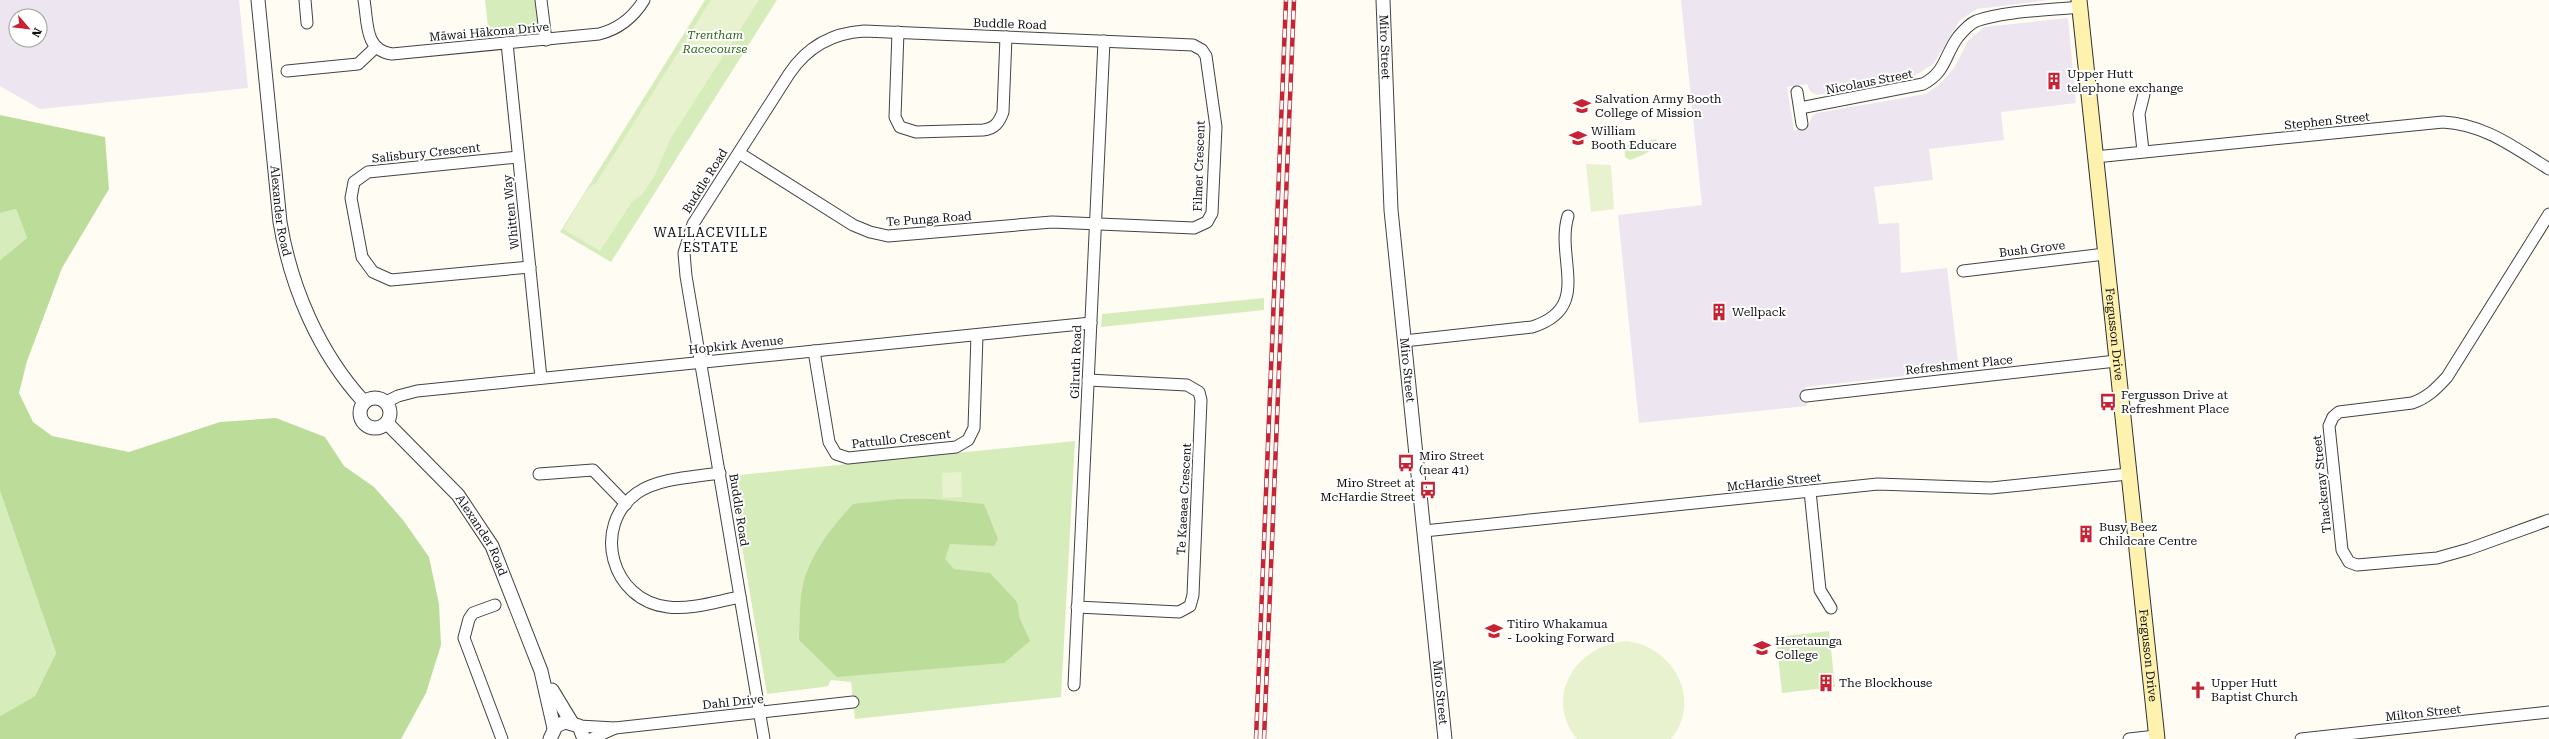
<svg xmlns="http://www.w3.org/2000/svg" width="2549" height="739" viewBox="0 0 2549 739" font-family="'Roboto Serif',serif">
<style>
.industrial{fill:#ede5ef;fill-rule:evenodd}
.green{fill:#d7ecbb}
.forest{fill:#bcdd9a}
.pitch{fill:#e8f2ce}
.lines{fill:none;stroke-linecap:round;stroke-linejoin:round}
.minor-casing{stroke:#434343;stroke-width:13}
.tertiary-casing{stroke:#434343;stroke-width:15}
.secondary-casing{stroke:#323232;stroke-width:17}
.minor{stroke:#fff;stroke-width:11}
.tertiary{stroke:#fff;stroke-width:13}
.secondary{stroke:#fff2af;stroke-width:15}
.rail-casing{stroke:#c62334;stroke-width:4.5}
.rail{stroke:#fff;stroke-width:3;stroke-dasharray:9;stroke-linecap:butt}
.labels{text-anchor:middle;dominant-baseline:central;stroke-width:4;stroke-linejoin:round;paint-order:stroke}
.street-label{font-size:12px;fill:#101010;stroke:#fff}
.park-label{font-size:12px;font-style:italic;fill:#326c1d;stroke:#fff}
.poi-label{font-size:12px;fill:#101010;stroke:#fff;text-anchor:start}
.neighbourhood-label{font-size:13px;letter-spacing:1px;fill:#101010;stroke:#fff}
</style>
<rect width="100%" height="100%" fill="#fffcf4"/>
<!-- industrial -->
<g class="industrial">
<path d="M 0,0 L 239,0 L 248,88 L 40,109 L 0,86 ZM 16,16 L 40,16 L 40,40 L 16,40 Z"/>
<path d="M 1681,0 L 2049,0 L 1977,9 L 1960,20 L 1934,63 L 1913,77 L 1817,95 L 1810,91 L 1807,84 L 1787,87 L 1794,130 L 1808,127 L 1812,116 L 1817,113 L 1926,94 L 1941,83 L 1954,68 L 1968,41 L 1984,27 L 2068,18 L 2076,103 L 2001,112 L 2004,140 L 1929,149 L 1933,180 L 1874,187 L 1879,224 L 1899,223 L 1901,273 L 1947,268 L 1959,370 L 1805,387 L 1807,406 L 1639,423 L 1618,215 L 1702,205 Z"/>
</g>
<!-- green -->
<g class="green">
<path d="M 485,0 L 535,0 L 538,27 L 489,36 Z"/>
<path d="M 705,0 L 777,0 L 611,262 L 560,232 Z"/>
<path d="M 1656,139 L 1659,145 L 1643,155 L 1630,160 L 1625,157 L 1624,147 L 1627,145 Z"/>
<path d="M 16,209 L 27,238 L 0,260 L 0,213 Z"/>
<path d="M 1264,298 L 1264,310 L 1101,327 L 1102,314 Z"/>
<path d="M 1075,441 L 1061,697 L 855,719 L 851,682 L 831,680 L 828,686 L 823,687 L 767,694 L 730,476 Z"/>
<path d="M 0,491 L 56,653 L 35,696 L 0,716 Z"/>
<path d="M 1829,631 L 1835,687 L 1782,693 L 1776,637 Z"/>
</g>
<!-- forest -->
<g class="forest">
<path d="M 0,115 L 105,137 L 109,189 L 62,268 L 27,361 L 19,393 L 33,422 L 52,436 L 129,452 L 220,422 L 276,418 L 325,437 L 344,466 L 374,487 L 403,520 L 429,557 L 439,604 L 441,645 L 426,693 L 401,739 L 0,739 L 0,716 L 35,696 L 56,653 L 0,491 L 0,260 L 27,238 L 16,209 L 0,213 Z"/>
<path d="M 899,499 L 932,499 L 984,504 L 998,539 L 994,546 L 950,544 L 945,559 L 954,569 L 990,573 L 1017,602 L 1020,619 L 1030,641 L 1004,663 L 837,677 L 799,640 C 800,622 799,602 803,585 C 810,554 832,527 853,504 Z"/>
</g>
<!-- pitch -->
<g class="pitch">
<path d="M 711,0 L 759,0 L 671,138 L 655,175 L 642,195 L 632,202 L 600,251 L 563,229 L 589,187 L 596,183 Z"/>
<path d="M 1586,164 L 1611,165 L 1614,209 L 1591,212 Z"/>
<path d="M 961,472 L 962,497 L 943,498 L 942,473 Z"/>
<path d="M 1627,641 C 1673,647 1703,699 1671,739 L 1577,739 C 1542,697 1577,644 1627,641 Z"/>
</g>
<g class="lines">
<!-- minor casing -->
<g class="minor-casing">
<g id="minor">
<path d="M 305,0 L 307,23"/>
<path d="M 364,0 C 368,22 364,50 392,54 L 599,34 C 619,29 633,18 644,0"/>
<path d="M 541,0 L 546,40"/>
<path d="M 898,32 L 895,117 L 900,127 L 916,132 L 983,130 C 994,129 999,123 1003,112 L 1006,37"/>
<path d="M 507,43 L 541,378"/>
<path d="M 287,71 L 358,64 L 375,48"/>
<path d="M 1797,92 L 1802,124"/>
<path d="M 1800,108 L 1923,84 C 1946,72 1944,56 1958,37 C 1963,31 1969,24 1976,21 C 2003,11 2051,10 2079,7"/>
<path d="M 2143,151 L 2139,114 L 2144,94"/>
<path d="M 739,153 L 853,225 L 870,232 L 888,236 L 1052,222 L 1194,228 L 1207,222 L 1212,213 L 1216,127 L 1206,56 L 1202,50 L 1193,45 L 864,31 C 831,33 807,47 789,74 L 693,224 L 684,253 L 686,276 L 764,739"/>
<path d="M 518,157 L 368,172 L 354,182 L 351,198 L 362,257 L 373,272 L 391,280 L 530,267"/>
<path d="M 2095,157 L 2443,122 C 2484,124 2515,148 2549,169"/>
<path d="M 2549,214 L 2447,377 C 2436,389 2427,398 2412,403 L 2339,412 L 2333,417 L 2329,426 L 2342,550 L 2349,562 L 2357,565 L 2437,558 L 2469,549 L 2549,520"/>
<path d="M 1963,271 L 2105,254"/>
<path d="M 1404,341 L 1532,327 C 1593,308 1555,259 1568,216"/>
<path d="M 814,351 L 829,442 L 836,454 L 848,458 L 956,447 L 968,440 L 974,428 L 977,335"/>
<path d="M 1806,396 L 2116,361"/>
<path d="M 386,402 L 398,396 L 417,391 L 1091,323"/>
<path d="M 720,473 C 694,477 659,478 637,493 C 591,526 611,601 668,607 C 691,610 718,601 740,597"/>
<path d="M 539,474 L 593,470 L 626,504"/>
<path d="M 1810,491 L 1820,590 L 1831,608"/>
<path d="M 1424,531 L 1878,484 L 1991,488 L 2128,474"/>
<path d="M 495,605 L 473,613 L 469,619 L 464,638 L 502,739"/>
<path d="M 1077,607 L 1179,612 L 1190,606 L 1193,595 L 1201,400 L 1199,392 L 1187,385 L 1088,380"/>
<path d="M 1074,685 L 1104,41"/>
<path d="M 579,726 L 615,728 L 853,702"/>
<path d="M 591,739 L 615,728"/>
<path d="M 2129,739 L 2156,736"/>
<path d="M 2301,739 L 2549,712"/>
</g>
</g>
<!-- tertiary casing -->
<g class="tertiary-casing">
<g id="tertiary">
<path id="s1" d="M 258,0 L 280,222 C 291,288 319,353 364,402"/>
<path id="s2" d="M 1383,0 L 1391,210 L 1445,739"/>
<circle cx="375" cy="413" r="15"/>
<path id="s3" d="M 387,423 L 458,495 L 492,546 L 541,671 L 554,728"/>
<path d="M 552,690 L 572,723"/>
<path d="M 550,739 L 556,726 L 565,722 L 579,726 L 584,739"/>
</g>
</g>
<!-- secondary casing -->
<g class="secondary-casing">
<g id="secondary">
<path id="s4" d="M 2079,0 L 2157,739"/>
</g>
</g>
<!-- minor -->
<use href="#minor" class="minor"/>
<!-- tertiary -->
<use href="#tertiary" class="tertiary"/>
<!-- secondary -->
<use href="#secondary" class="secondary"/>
<!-- rail casing -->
<g class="rail-casing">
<g id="rail">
<path d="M 1256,739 L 1286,0"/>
<path d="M 1264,739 L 1294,0"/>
</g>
</g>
<!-- rail -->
<use href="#rail" class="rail"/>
</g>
<!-- icons -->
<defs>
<g id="building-bare" transform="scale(1.38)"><path d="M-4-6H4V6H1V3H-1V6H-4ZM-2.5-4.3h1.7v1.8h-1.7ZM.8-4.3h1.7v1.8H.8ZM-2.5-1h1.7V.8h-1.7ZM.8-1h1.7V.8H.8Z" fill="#c62334" stroke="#fff" stroke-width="2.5" paint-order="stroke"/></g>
<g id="university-bare" transform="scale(1.38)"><path d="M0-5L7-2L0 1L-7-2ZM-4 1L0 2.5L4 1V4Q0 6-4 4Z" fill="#c62334" stroke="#fff" stroke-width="2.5" paint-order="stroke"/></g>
<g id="school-bare" transform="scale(1.38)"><path d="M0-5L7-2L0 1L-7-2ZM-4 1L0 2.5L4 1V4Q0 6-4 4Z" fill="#c62334" stroke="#fff" stroke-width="2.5" paint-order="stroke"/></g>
<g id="bus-bare" transform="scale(1.38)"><path d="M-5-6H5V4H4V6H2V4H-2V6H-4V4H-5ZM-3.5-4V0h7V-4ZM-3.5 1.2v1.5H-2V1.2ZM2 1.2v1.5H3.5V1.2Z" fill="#c62334" stroke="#fff" stroke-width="2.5" paint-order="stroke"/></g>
<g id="church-bare" transform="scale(1.38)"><path d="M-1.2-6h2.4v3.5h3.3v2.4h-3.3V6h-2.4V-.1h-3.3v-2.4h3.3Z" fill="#c62334" stroke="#fff" stroke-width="2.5" paint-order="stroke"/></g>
</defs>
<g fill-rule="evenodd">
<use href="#building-bare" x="2054" y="81"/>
<use href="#university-bare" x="1582" y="106"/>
<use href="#school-bare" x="1578" y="138"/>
<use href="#building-bare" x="1719" y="312"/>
<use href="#bus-bare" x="2108" y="402"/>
<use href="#bus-bare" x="1406" y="463"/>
<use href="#bus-bare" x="1428" y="490"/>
<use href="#building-bare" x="2086" y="534"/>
<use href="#school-bare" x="1494" y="631"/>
<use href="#school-bare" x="1762" y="648"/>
<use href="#building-bare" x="1826" y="683"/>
<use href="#church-bare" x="2198" y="690"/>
</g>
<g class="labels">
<!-- street labels -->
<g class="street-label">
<text transform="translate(1010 24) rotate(2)">Buddle Road</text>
<text transform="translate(489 32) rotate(-5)">Māwai Hākona Drive</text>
<text stroke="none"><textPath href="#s2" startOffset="47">Miro Street</textPath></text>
<text transform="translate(1869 82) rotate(-11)">Nicolaus Street</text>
<text transform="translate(2327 121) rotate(-6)">Stephen Street</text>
<text transform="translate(426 153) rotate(-6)">Salisbury Crescent</text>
<text transform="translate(1199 166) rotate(-88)">Filmer Crescent</text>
<text transform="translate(705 181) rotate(-58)">Buddle Road</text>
<text stroke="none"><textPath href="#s1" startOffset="212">Alexander Road</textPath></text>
<text transform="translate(511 212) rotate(-96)">Whitten Way</text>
<text transform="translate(929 219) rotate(-4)">Te Punga Road</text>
<text transform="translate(2032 249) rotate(-7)">Bush Grove</text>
<text stroke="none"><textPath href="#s4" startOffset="336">Fergusson Drive</textPath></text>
<text transform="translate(736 345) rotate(-6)">Hopkirk Avenue</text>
<text transform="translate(1076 362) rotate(-88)">Gilruth Road</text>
<text transform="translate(1959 365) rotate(-6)">Refreshment Place</text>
<text stroke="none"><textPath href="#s2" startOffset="371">Miro Street</textPath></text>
<text transform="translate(901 439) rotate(-6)">Pattullo Crescent</text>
<text transform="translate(1774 482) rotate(-6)">McHardie Street</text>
<text transform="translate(2322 484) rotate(-96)">Thackeray Street</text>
<text transform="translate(1184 499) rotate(-87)">Te Kaeaea Crescent</text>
<text transform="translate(739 510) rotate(81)">Buddle Road</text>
<text stroke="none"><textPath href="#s3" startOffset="148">Alexander Road</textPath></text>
<text stroke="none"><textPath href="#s4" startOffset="659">Fergusson Drive</textPath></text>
<text stroke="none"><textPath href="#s2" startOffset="695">Miro Street</textPath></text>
<text transform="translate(733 702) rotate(-6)">Dahl Drive</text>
<text transform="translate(2423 713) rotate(-6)">Milton Street</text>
</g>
<!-- park labels -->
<g class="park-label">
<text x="715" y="35">Trentham<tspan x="715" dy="14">Racecourse</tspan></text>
</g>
<!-- poi labels -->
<g class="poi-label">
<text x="2067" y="74">Upper Hutt<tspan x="2067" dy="14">telephone exchange</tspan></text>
<text x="1595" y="99">Salvation Army Booth<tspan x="1595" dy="14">College of Mission</tspan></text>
<text x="1591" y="131">William<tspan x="1591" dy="14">Booth Educare</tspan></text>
<text x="1732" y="312">Wellpack</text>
<text x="2121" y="395">Fergusson Drive at<tspan x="2121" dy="14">Refreshment Place</tspan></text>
<text x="1419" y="456">Miro Street<tspan x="1419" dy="14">(near 41)</tspan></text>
<text x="1415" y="483" text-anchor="end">Miro Street at<tspan x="1415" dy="14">McHardie Street</tspan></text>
<text x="2099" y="527">Busy Beez<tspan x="2099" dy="14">Childcare Centre</tspan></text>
<text x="1507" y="624">Titiro Whakamua<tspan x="1507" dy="14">- Looking Forward</tspan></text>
<text x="1775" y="641">Heretaunga<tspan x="1775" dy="14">College</tspan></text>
<text x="1839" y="683">The Blockhouse</text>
<text x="2211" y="683">Upper Hutt<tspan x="2211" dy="14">Baptist Church</tspan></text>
</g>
<!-- neighbourhood labels -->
<g class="neighbourhood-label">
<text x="711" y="232">WALLACEVILLE<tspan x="711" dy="15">ESTATE</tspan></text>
</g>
</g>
<!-- north arrow -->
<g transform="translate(28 28) rotate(118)"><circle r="19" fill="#ffffff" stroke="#9f9f9f"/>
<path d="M0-3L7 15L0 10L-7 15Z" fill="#c62334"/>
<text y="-6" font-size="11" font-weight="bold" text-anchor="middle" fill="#101010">N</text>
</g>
</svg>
